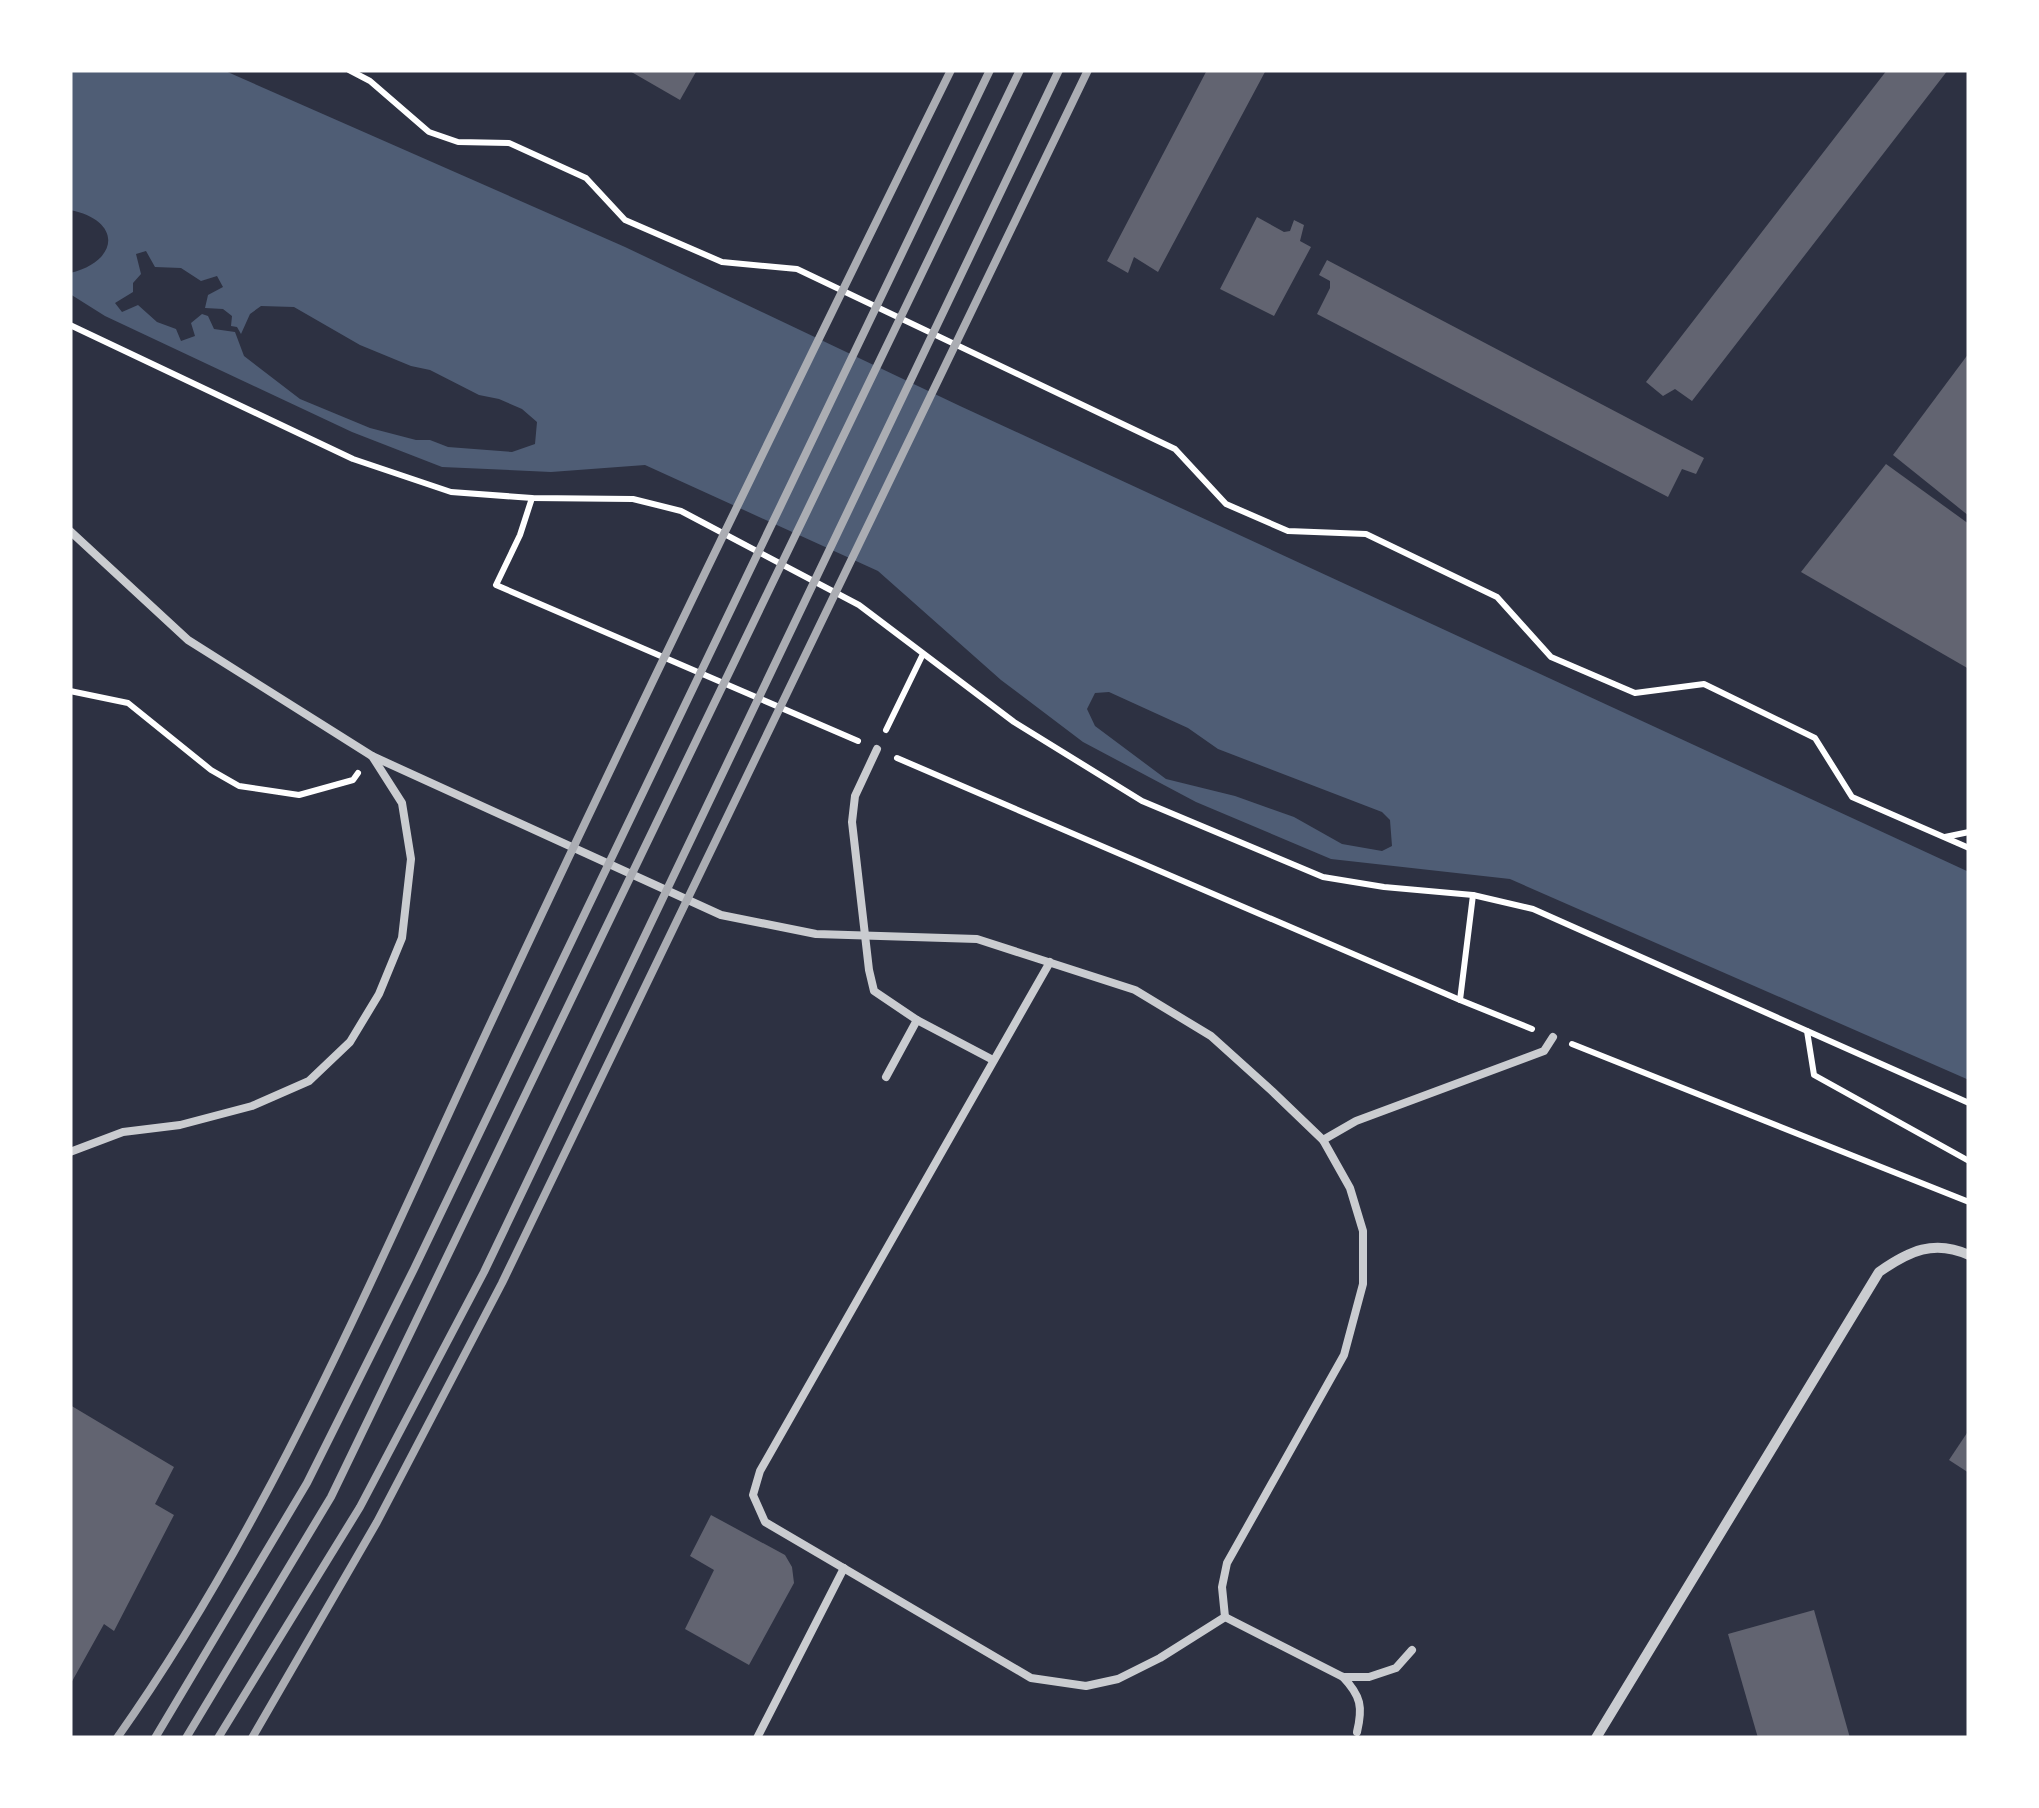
<svg xmlns="http://www.w3.org/2000/svg" width="2039" height="1808" viewBox="0 0 2039 1808" font-family="Helvetica,sans-serif">
<style>
.water{fill:#4f5d75;fill-rule:evenodd}
.building{fill:#626471}
.lines{fill:none;stroke-linecap:round;stroke-linejoin:round}
.path{stroke:#fff;stroke-width:6}
.service{stroke:#caccd0;stroke-width:8}
.minor{stroke:#caccd0;stroke-width:10}
.rail{stroke:#abadb3;stroke-width:8}
</style>
<rect width="100%" height="100%" fill="#2d3142"/>
<!-- water -->
<path class="water" d="M 70,70 L 223,70 L 625,247 L 960,406 L 1969,872 L 1969,1080 L 1510,879 L 1331,859 L 1196,802 L 1083,742 L 1001,680 L 878,571 L 645,465 L 551,472 L 442,467 L 352,432 L 105,316 L 70,294 L 70,273 C 120,261 122,220 70,210 ZM 146,251 L 155,267 L 181,268 L 201,281 L 217,276 L 223,287 L 208,295 L 205,308 L 223,309 L 232,316 L 231,326 L 237,327 L 241,334 L 250,314 L 261,306 L 294,307 L 360,345 L 411,366 L 430,370 L 479,395 L 499,399 L 522,409 L 537,422 L 535,444 L 512,452 L 448,447 L 430,440 L 416,440 L 370,428 L 300,399 L 244,356 L 235,332 L 214,329 L 208,316 L 202,314 L 191,323 L 195,336 L 181,341 L 176,329 L 157,322 L 138,305 L 122,312 L 115,303 L 133,292 L 133,283 L 141,274 L 136,254 ZM 1109,692 L 1188,728 L 1218,749 L 1382,812 L 1390,820 L 1392,846 L 1382,851 L 1342,844 L 1294,817 L 1235,796 L 1166,779 L 1095,726 L 1087,709 L 1095,693 Z"/>
<!-- building -->
<g class="building">
<path d="M 628,70 L 697,70 L 680,100 Z"/>
<path d="M 1207,70 L 1266,70 L 1158,272 L 1134,257 L 1128,273 L 1107,261 Z"/>
<path d="M 1887,70 L 1948,70 L 1692,401 L 1675,389 L 1663,396 L 1646,382 Z"/>
<path d="M 1257,217 L 1284,232 L 1290,231 L 1294,220 L 1304,225 L 1300,241 L 1311,247 L 1274,316 L 1220,289 Z"/>
<path d="M 1327,260 L 1704,458 L 1696,474 L 1682,469 L 1668,497 L 1317,314 L 1330,288 L 1330,281 L 1319,275 Z"/>
<path d="M 1969,353 L 1969,516 L 1893,455 Z"/>
<path d="M 1886,464 L 1969,524 L 1969,669 L 1801,572 Z"/>
<path d="M 70,1405 L 174,1467 L 155,1504 L 174,1515 L 114,1631 L 104,1624 L 70,1685 Z"/>
<path d="M 1969,1430 L 1969,1473 L 1949,1460 Z"/>
<path d="M 711,1515 L 785,1555 L 792,1567 L 794,1583 L 749,1665 L 685,1629 L 714,1570 L 690,1556 Z"/>
<path d="M 1814,1610 L 1850,1738 L 1758,1738 L 1728,1634 Z"/>
</g>
<g class="lines">
<!-- path -->
<g class="path">
<path d="M 349,70 L 370,81 L 429,132 L 458,142 L 509,143 L 586,178 L 625,220 L 722,262 L 797,269 L 1175,449 L 1226,504 L 1288,531 L 1366,534 L 1497,597 L 1551,657 L 1635,693 L 1704,684 L 1815,738 L 1852,797 L 1969,848"/>
<path d="M 70,325 L 353,459 L 451,492 L 532,498 L 633,499 L 681,511 L 859,605 L 1014,722 L 1142,801 L 1323,877 L 1384,887 L 1473,895 L 1533,909 L 1969,1103"/>
<path d="M 532,498 L 520,535 L 496,585 L 858,741"/>
<path d="M 70,691 L 128,703 L 211,770 L 239,786 L 299,795 L 353,780 L 358,773"/>
<path d="M 886,730 L 922,656"/>
<path d="M 897,758 L 1460,1000"/>
<path d="M 1945,837 L 1969,832"/>
<path d="M 1473,895 L 1460,1000 L 1532,1029"/>
<path d="M 1807,1031 L 1814,1075 L 1969,1161"/>
<path d="M 1572,1044 L 1969,1202"/>
</g>
<!-- service -->
<g class="service">
<path d="M 70,531 L 188,640 L 372,756 L 402,803 L 411,859 L 402,938 L 379,994 L 350,1042 L 309,1081 L 252,1106 L 180,1125 L 123,1132 L 70,1152"/>
<path d="M 877,749 L 855,796 L 852,822 L 869,970 L 874,991 L 917,1020 L 993,1060"/>
<path d="M 372,756 L 721,915 L 816,934 L 977,939 L 1135,990 L 1211,1036 L 1272,1091 L 1323,1140 L 1350,1188 L 1363,1231 L 1363,1284 L 1344,1355 L 1227,1563 L 1222,1587 L 1225,1617 L 1160,1658 L 1118,1679 L 1086,1686 L 1031,1678 L 765,1522 L 753,1495 L 760,1471 L 1050,962"/>
<path d="M 886,1077 L 917,1020"/>
<path d="M 1323,1140 L 1356,1121 L 1544,1051 L 1553,1037"/>
<path d="M 1225,1617 L 1343,1677 L 1369,1677 L 1396,1668 L 1412,1650"/>
<path d="M 1343,1677 C 1361,1696 1363,1707 1357,1732"/>
<path d="M 757,1738 L 844,1568"/>
</g>
<!-- minor -->
<path class="minor" d="M 1596,1738 L 1879,1272 C 1909,1251 1934,1239 1969,1255"/>
<!-- rail -->
<g class="rail">
<path d="M 117,1738 C 274,1516 379,1261 494,1016 C 642,699 796,384 951,70"/>
<path d="M 155,1738 L 307,1483 L 414,1269 L 990,70"/>
<path d="M 186,1738 L 331,1497 L 1020,70"/>
<path d="M 218,1738 L 360,1507 L 484,1272 L 1059,70"/>
<path d="M 252,1738 L 377,1522 L 502,1283 L 1088,70"/>
</g>
</g>
<!-- border -->
<rect width="2039" height="1808" fill="none" stroke="#ffffff" stroke-width="145"/>
</svg>
